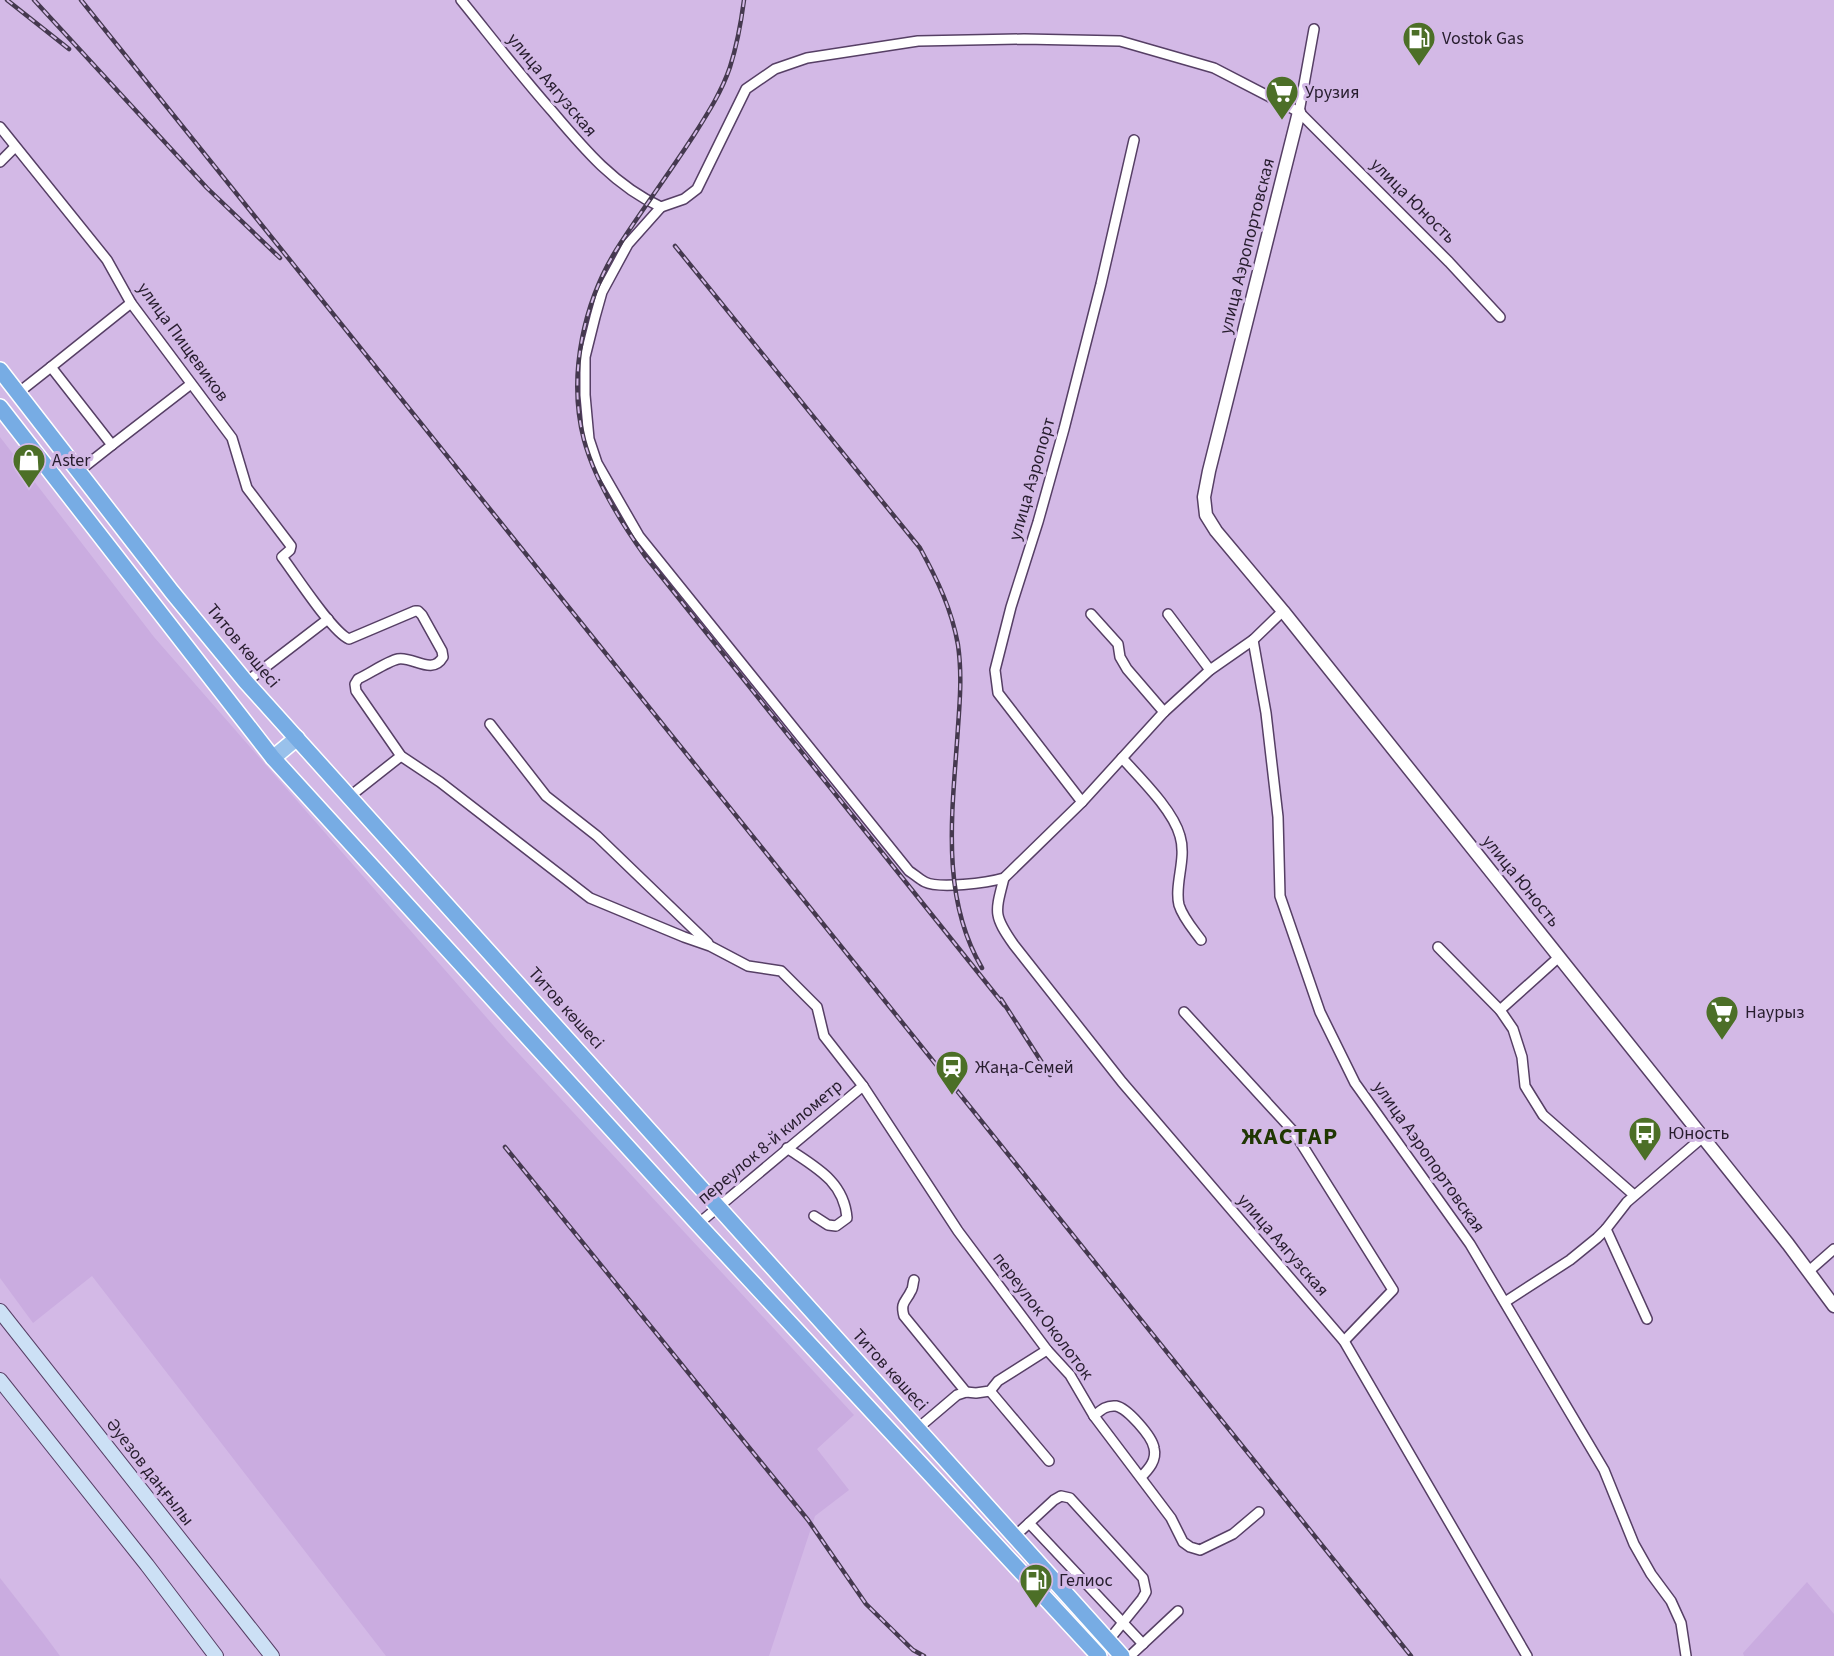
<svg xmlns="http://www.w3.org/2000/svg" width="1834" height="1656" viewBox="0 0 1834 1656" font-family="'Source Sans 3',sans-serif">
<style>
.built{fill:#caace0}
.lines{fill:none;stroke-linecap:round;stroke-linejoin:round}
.minor-casing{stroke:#563f65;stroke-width:12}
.tertiary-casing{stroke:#563f65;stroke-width:15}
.secondary-casing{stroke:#563f65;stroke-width:16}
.primary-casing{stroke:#fff;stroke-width:18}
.trunk-casing{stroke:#fff;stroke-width:18}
.minor{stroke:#fff;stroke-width:9}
.tertiary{stroke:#fff;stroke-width:12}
.secondary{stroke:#cce0f5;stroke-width:14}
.primary{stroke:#99c1eb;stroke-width:15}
.trunk{stroke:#77ace4;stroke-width:15}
.rail-casing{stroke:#45394f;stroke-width:4.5}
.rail{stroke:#d3b9e6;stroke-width:2;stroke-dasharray:7;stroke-linecap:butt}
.labels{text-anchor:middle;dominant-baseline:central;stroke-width:6;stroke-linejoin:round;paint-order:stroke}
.poi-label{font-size:18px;fill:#271d2e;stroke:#d3b9e6;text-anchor:start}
.street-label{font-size:18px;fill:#271d2e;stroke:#d3b9e6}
.district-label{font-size:24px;font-weight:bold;letter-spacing:1.5px;fill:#203703;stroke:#d3b9e6}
</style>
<rect width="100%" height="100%" fill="#d3b9e6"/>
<!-- built -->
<g class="built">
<path d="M 0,437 L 154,637 L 507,1041 L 854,1415 L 817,1449 L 849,1490 L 815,1516 L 769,1656 L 386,1656 L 92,1276 L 33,1323 L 0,1278 Z"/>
<path d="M 0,1578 L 43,1633 L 60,1656 L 0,1656 Z"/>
<path d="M 1807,1582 L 1834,1614 L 1834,1656 L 1744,1656 L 1743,1653 Z"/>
</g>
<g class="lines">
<!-- minor casing -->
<g class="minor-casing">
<g id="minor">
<path d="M 461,0 C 491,37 520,75 552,111 C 584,149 615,186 661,207 L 684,199 L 697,189 L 746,89 L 775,69 L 807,58 L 918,41 L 1024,39 L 1120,41 L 1214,68 L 1299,112 L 1449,262 L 1500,317"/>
<path d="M 1299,112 L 1314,29"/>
<path d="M 0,127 L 107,260 L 131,303 L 232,438 L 247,488 L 291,546 L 290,550 L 282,557 C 295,574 332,632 349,639 L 415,611 L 418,611 L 422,615 L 442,651 L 443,657 C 432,676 413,656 398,659 C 388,661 369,674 358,679 L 355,684 L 356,691 L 401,756 L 440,782 L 590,898 L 684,937 L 710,946 L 748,966 L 781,971 L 817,1007 L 824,1036 L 863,1086 L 958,1231 L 1047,1350 L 1070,1375 L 1094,1416 L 1171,1518 L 1183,1542 L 1190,1547 L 1200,1550 L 1233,1534 L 1259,1512"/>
<path d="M 0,162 L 15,147"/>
<path d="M 661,207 L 628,244 L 602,292 L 595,317 L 585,357 L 585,395 L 589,439 L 597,463 L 639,536 L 909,871 C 914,874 919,879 925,882 C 939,889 987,883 1004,878 L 1082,802 L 1164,712 L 1210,670 L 1253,640 L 1283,611"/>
<path d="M 51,367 L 131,303"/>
<path d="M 18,393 L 51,367 L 112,445 L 79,471"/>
<path d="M 112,445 L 191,384"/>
<path d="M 1091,614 L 1118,644 L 1120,657 L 1127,669 L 1164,712"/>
<path d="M 1168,614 L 1210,670"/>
<path d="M 1253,640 L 1266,713 L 1278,817 L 1280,896 L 1320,1012 L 1355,1083 L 1470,1244 L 1604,1470 L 1634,1544 L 1651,1574 L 1671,1601 L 1681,1623 L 1686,1656"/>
<path d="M 246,682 L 328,619"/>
<path d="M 490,724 L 546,796 L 597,836 L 708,943"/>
<path d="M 1122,758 C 1140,778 1173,810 1180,836 C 1187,859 1174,884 1179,905 C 1183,918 1193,929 1201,940"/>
<path d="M 349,797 L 401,756"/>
<path d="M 1082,802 L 998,693 L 995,670 L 1011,607 L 1038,522 L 1064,429 L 1101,284 L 1134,140"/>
<path d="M 1004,878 C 995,913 993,915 1014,945 L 1122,1082 L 1344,1341 L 1527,1656"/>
<path d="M 1438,947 L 1500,1010 L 1513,1029 L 1522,1057 L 1525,1086 L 1543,1115 L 1634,1195"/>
<path d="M 1500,1010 L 1559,957"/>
<path d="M 1184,1012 L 1294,1132 L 1393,1290 L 1344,1341"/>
<path d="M 787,1148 C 815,1167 844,1181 847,1218 L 836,1226 L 828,1225 L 814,1216"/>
<path d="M 698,1224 L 863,1086"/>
<path d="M 1606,1229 L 1647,1319"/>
<path d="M 1809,1271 L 1834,1249"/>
<path d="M 914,1280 C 913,1282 913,1289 911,1291 C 906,1302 900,1302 904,1316 L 966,1392"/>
<path d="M 1505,1302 L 1570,1260 L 1597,1238 L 1606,1229 L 1627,1202 L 1703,1137"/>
<path d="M 990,1391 L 1049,1461"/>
<path d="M 1094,1416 C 1101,1410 1106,1405 1116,1406 C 1127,1408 1152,1436 1154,1448 C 1157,1460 1149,1469 1141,1477"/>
<path d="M 917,1429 L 957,1395 L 966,1392 L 976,1393 L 990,1391 L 998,1381 L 1047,1350"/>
<path d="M 1029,1523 L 1143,1644"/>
<path d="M 1015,1536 L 1054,1500 L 1061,1496 L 1070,1498 L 1143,1578 L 1146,1592 L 1142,1599 L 1108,1641"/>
<path d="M 1130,1656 L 1178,1611"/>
</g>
</g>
<!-- tertiary casing -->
<g class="tertiary-casing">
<path id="tertiary" d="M 1299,112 L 1209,471 L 1204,497 L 1206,515 L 1216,531 L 1283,611 L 1788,1244 L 1834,1306"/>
</g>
<!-- secondary casing -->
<g class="secondary-casing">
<g id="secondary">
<path d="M 0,1311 L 272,1656"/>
<path d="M 0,1380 L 147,1565 L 216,1656"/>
</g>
</g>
<!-- primary casing -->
<g class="primary-casing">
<path id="primary" d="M 273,758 L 297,738"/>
</g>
<!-- trunk casing -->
<g class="trunk-casing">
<g id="trunk">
<path d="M 0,370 L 172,592 L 246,682 L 1122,1656"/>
<path d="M 0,407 L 273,758 L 698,1224 L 1099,1656"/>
</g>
</g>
<!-- minor -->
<use href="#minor" class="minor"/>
<!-- tertiary -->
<use href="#tertiary" class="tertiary"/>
<!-- secondary -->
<use href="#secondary" class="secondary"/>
<!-- primary -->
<use href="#primary" class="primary"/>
<!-- trunk -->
<use href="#trunk" class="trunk"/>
<!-- rail casing -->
<g class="rail-casing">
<g id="rail">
<path d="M 7,0 L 69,49"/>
<path d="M 34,0 L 207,188 L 280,258"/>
<path d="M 81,0 L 1411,1656"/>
<path d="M 744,0 C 741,23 737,45 730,67 C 722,91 708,113 694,135 C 670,172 644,207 620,244 C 584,299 567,375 584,440 C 595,481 620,521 645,556 L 1004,1005"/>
<path d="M 675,246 L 920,548 C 937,579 952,610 958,645 C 962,673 960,700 958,727 C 953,808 939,895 982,968"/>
<path d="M 1001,999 L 1050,1075"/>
<path d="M 505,1147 L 808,1520 L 866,1604 L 913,1650 L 924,1656"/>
</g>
</g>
<!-- rail -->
<use href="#rail" class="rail"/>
</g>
<!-- icons -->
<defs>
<g id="fuel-pin" transform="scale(1.725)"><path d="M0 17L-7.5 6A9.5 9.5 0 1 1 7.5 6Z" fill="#4c6f27" stroke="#d3b9e6"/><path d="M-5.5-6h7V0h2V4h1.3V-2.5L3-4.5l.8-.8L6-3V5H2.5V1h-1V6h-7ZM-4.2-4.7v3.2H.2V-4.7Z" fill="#fff"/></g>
<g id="supermarket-pin" transform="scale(1.725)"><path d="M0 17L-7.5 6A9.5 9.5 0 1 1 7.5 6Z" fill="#4c6f27" stroke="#d3b9e6"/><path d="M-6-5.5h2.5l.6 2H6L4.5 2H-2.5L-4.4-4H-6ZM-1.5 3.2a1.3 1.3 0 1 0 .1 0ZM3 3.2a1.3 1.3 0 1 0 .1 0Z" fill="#fff"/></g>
<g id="shop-pin" transform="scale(1.725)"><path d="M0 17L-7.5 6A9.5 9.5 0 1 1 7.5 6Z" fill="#4c6f27" stroke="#d3b9e6"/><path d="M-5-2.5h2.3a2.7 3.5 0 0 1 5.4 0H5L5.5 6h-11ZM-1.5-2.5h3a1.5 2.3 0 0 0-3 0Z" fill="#fff"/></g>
<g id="station-pin" transform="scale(1.725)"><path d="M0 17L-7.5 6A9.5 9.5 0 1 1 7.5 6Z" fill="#4c6f27" stroke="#d3b9e6"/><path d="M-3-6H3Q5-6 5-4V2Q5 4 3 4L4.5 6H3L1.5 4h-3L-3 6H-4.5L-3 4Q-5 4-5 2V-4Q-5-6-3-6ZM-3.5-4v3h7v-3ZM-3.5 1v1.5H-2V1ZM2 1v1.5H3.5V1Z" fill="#fff"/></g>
<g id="bus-pin" transform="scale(1.725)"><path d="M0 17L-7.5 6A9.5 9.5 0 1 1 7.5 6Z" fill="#4c6f27" stroke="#d3b9e6"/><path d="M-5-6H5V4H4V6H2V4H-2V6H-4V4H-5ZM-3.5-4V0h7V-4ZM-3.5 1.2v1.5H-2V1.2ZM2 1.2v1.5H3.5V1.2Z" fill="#fff"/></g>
</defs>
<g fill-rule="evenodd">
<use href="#fuel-pin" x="1419" y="38"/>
<use href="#supermarket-pin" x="1282" y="92"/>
<use href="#shop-pin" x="29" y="460"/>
<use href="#supermarket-pin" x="1722" y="1012"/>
<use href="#station-pin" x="952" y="1067"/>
<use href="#bus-pin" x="1645" y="1133"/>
<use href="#fuel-pin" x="1036" y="1580"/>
</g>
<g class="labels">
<!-- poi labels -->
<g class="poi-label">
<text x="1442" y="38">Vostok Gas</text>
<text x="1305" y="92">Урузия</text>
<text x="52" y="460">Aster</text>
<text x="1745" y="1012">Наурыз</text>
<text x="975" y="1067">Жаңа-Семей</text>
<text x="1668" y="1133">Юность</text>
<text x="1059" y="1580">Гелиос</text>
</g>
<!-- street labels -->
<g class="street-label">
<text transform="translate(552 85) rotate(50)">улица Аягузская</text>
<text transform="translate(1413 201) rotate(45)">улица Юность</text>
<text transform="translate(1247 246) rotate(-76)">улица Аэропортовская</text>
<text transform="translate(183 342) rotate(54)">улица Пищевиков</text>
<text transform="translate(1032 479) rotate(-74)">улица Аэропорт</text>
<text transform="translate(243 646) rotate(50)">Титов көшесі</text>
<text transform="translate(1521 881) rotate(51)">улица Юность</text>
<text transform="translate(566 1008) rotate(48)">Титов көшесі</text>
<text transform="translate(770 1142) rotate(-40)">переулок 8-й километр</text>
<text transform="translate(1429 1157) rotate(55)">улица Аэропортовская</text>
<text transform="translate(1283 1245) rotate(49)">улица Аягузская</text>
<text transform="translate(1043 1316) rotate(53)">переулок Околоток</text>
<text transform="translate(890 1370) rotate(48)">Титов көшесі</text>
<text transform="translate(150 1472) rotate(52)">Әуезов даңғылы</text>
</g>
<!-- district labels -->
<g class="district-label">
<text x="1290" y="1136">ЖАСТАР</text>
</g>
</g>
</svg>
